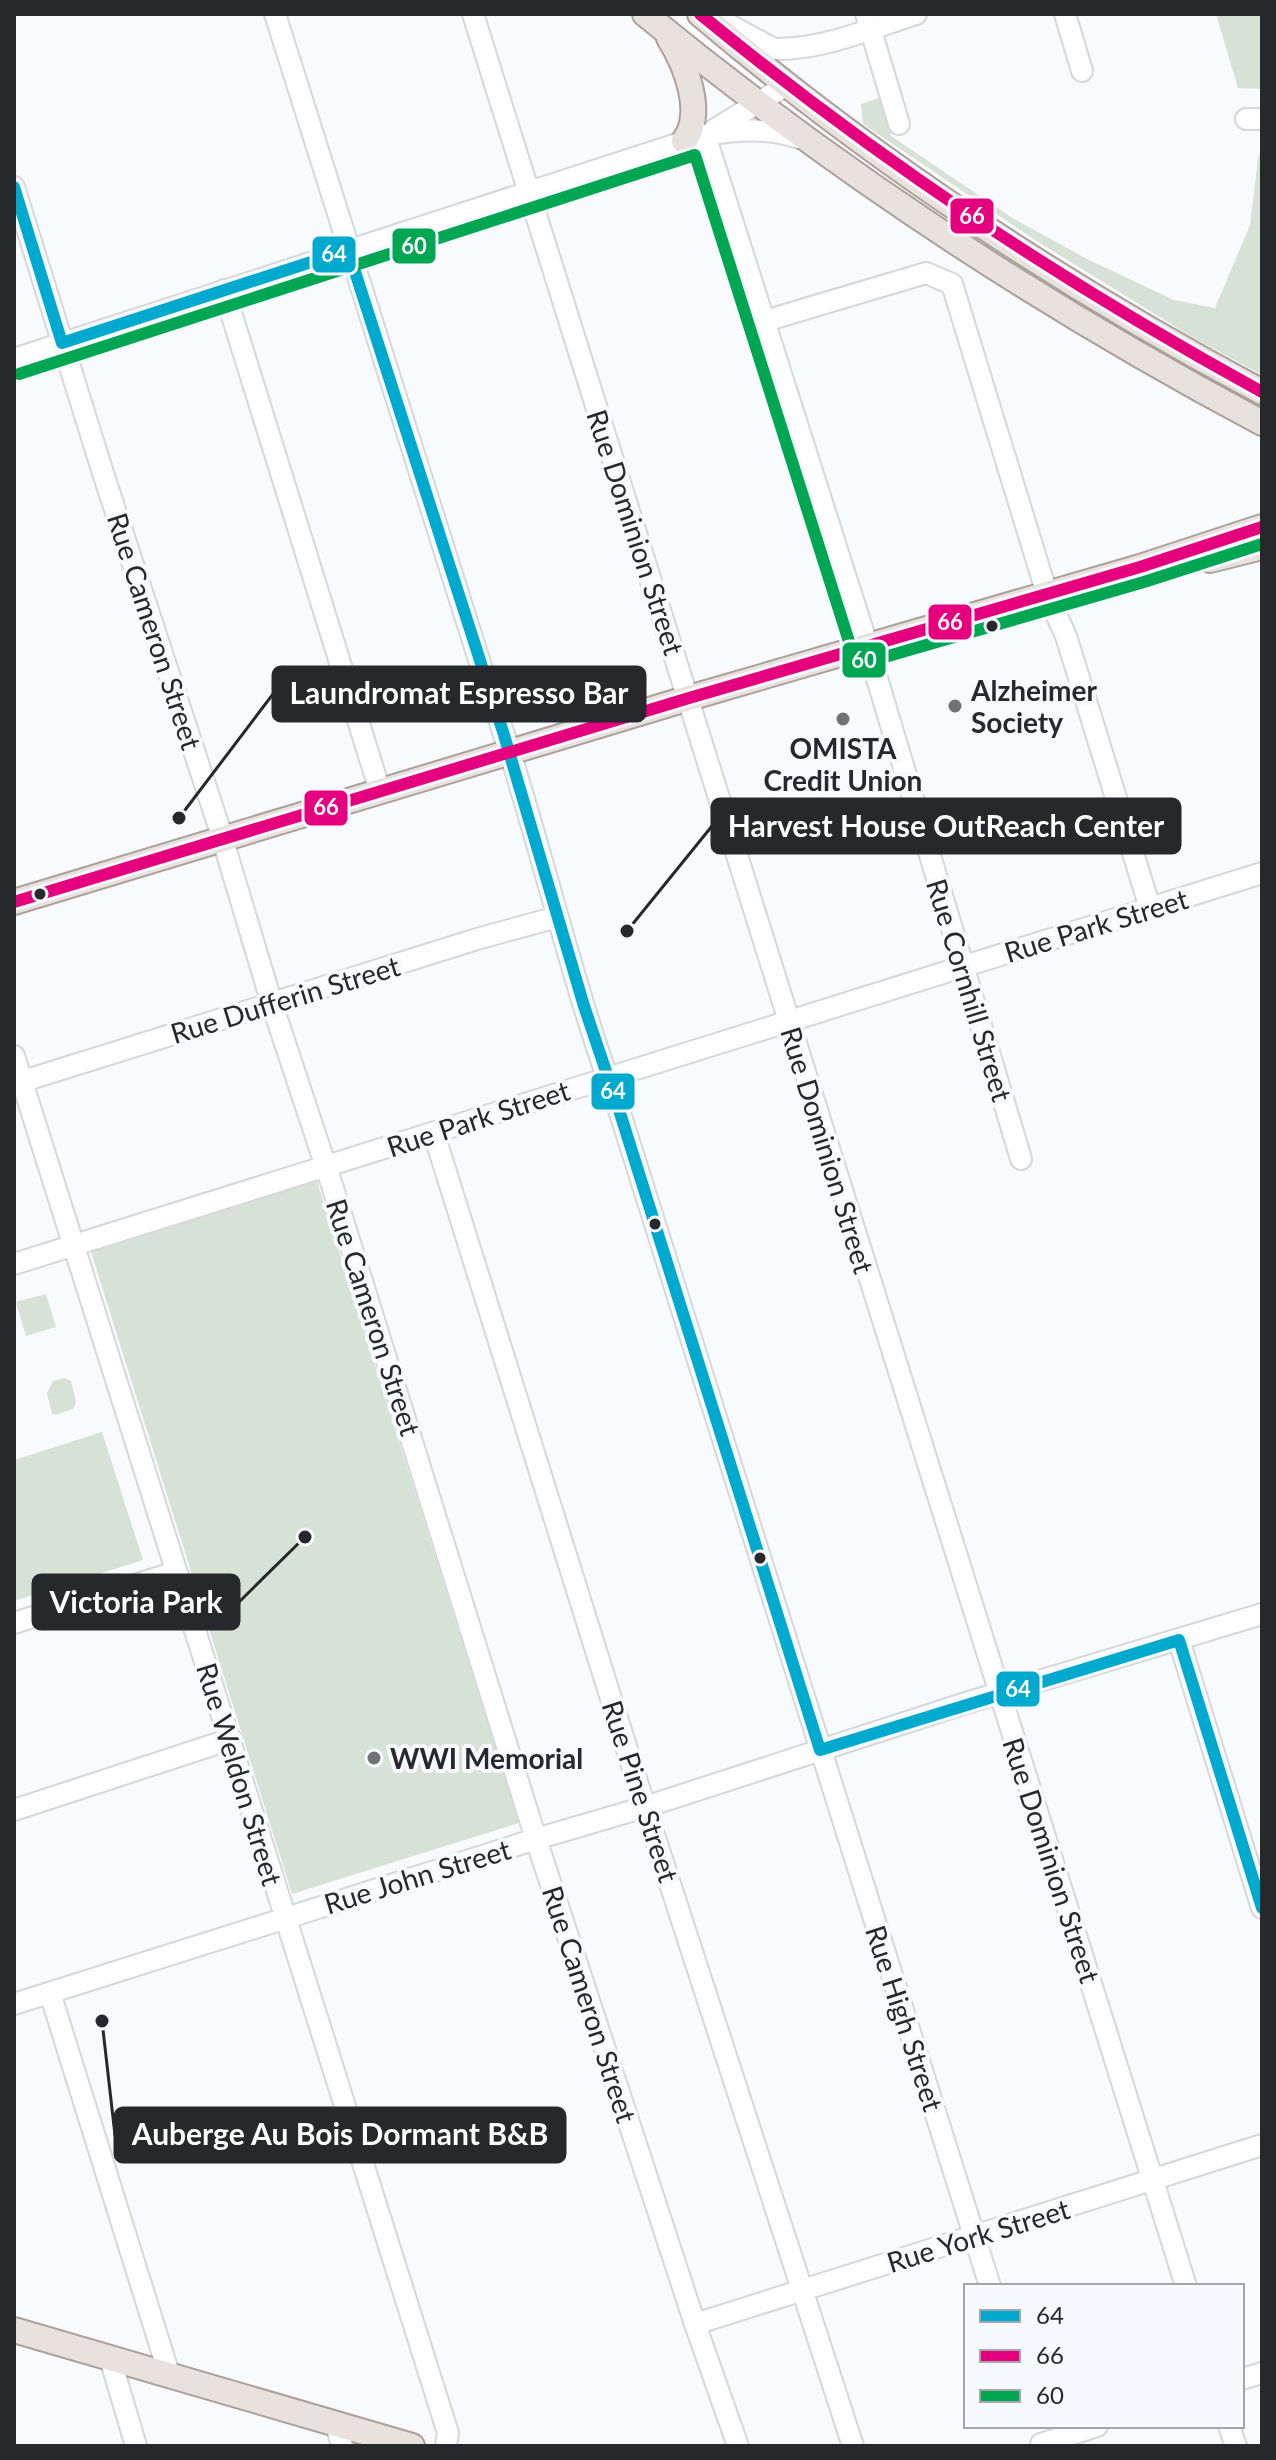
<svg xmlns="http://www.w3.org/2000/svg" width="1276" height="2460" viewBox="0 0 1276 2460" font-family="Lato,sans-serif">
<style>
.green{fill:#d6e2d5}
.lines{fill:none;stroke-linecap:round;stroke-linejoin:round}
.minor-casing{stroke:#d6d7da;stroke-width:24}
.major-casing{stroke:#aca19a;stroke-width:28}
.minor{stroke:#fefeff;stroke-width:20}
.major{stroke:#e8e2de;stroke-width:24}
.bus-1-casing{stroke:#f7f9fe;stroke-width:18}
.bus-2-casing{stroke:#f7f9fe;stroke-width:18}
.bus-3-casing{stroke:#f7f9fe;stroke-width:18}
.bus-1{stroke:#00a9ce;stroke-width:12}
.bus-2{stroke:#e5007d;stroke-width:12}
.bus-3{stroke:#00a651;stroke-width:12}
.bus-dot{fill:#26282b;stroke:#f7f9fe;stroke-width:3}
.poi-dot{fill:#707274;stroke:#f7f9fe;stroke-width:3}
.labels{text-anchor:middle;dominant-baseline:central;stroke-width:8;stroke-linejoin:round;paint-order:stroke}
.street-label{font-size:28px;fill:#26282b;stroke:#f7f9fe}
.poi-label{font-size:28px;font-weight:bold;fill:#26282b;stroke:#f7f9fe;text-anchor:start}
.leader{fill:none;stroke:#26282b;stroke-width:3}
.callout-dot{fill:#26282b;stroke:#f7f9fe;stroke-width:3}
.callout{fill:#26282b;stroke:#26282b;stroke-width:3}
.callout-label{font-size:30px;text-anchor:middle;font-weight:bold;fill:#fff}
.line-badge{stroke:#f7f9fe;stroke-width:3}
.badge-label{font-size:22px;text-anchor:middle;font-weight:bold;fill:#fff}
</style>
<rect width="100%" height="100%" fill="#f8fafd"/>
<!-- green -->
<g class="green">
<path d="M 1216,14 L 1262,14 L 1262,89 L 1238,88 Z"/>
<path d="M 879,98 L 891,136 L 1014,219 L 1087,259 L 1174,300 L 1215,308 L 1250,225 L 1258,159 L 1262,147 L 1262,375 L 1194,338 L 1038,242 L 863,124 L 861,104 Z"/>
<path d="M 317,1181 L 519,1823 L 292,1894 L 91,1252 Z"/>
<path d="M 46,1294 L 56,1327 L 26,1336 L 16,1302 Z"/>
<path d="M 64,1378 L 71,1381 L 76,1402 L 73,1409 L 56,1415 L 52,1413 L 47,1393 L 53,1381 Z"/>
<path d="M 102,1432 L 143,1560 L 14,1601 L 14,1460 Z"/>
</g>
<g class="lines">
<!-- minor casing -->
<g class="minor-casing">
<g id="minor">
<path d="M 275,14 L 486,682 C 537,823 567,972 620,1113 L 990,2286"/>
<path d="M 473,14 L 1186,2286"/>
<path d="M 866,14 L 899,124"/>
<path d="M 1065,14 L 1082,71"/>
<path d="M 713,16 L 774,49 C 823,50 869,29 916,14"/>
<path d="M 1246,119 L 1262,119"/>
<path d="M 714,130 L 785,86"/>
<path d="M 705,135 L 861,625 L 1021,1159"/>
<path d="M 14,187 L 103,473 L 218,824 L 272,1004 L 331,1182 L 536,1839 L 695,2324 L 738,2446"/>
<path d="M 224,290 L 380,791"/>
<path d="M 765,321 L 926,273 L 952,284 L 1047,594 L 1066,636 L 1150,908"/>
<path d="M 14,359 L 705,135 C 737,130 767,127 799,138"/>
<path d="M 14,1056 L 448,2433 L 446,2446"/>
<path d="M 14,1084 L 477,939 L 557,917"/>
<path d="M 434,1134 L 645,1807 L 853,2446"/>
<path d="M 14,1264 L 1262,873"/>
<path d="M 14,1623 L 176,1572"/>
<path d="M 1179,1640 L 1262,1908"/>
<path d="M 14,1810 L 231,1739"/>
<path d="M 50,1993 L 169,2374"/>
<path d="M 14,2004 L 536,1839 L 645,1807 L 966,1703 L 1262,1614"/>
<path d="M 695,2324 L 1262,2145"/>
<path d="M 110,2358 L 136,2446"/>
<path d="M 1242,2379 L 1262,2373"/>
<path d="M 336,2424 L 342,2446"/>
<path d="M 1229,2426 L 1236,2446"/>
<path d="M 1041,2444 L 1097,2426"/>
</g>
</g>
<!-- major casing -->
<g class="major-casing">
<g id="major">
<path d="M 645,14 C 836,171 1044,307 1262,423"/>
<path d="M 700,14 C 872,160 1063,286 1262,392"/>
<path d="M 669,38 C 686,65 705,113 684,141"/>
<path d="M 1210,560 L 1262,547"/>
<path d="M 14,902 L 689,698 L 1140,567 L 1262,527"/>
<path d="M 14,2330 L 412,2446"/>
</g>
</g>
<!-- minor -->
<use href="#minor" class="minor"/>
<!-- major -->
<use href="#major" class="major"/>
<!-- bus-1 casing -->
<g class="bus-1-casing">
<path id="bus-1" d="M 14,187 L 62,343 L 348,250 L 504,735 L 584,1006 L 620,1113 L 820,1750 L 1179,1640 L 1262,1908"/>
</g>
<!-- bus-2 casing -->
<g class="bus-2-casing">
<g id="bus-2">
<path d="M 700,14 C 878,160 1060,281 1262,392"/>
<path d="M 14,902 L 689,698 L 1140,567 L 1262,527"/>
</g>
</g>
<!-- bus-3 casing -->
<g class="bus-3-casing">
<path id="bus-3" d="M 19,374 L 695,155 L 852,651 L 858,659 L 871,661 L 1144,582 L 1262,544"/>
</g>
<!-- bus-1 -->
<use href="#bus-1" class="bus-1"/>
<!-- bus-2 -->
<use href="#bus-2" class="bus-2"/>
<!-- bus-3 -->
<use href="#bus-3" class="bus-3"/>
</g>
<!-- markers -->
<g class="bus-dot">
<circle cx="992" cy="626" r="7"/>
<circle cx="40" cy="894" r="7"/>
<circle cx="655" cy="1224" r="7"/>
<circle cx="760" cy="1558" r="7"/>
</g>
<g class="poi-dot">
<circle cx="955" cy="706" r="8"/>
<circle cx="843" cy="719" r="8"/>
<circle cx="374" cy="1758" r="8"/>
</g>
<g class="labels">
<!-- street labels -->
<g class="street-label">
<text transform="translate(636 532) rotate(72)">Rue Dominion Street</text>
<text transform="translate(155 631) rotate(72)">Rue Cameron Street</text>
<text transform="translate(1096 925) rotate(-17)">Rue Park Street</text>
<text transform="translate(970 990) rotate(73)">Rue Cornhill Street</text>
<text transform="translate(285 999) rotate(-17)">Rue Dufferin Street</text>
<text transform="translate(478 1118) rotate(-18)">Rue Park Street</text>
<text transform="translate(828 1150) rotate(73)">Rue Dominion Street</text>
<text transform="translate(374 1317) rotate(72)">Rue Cameron Street</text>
<text transform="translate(240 1774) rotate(73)">Rue Weldon Street</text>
<text transform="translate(641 1791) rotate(72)">Rue Pine Street</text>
<text transform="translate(1052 1860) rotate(72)">Rue Dominion Street</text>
<text transform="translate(417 1876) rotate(-17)">Rue John Street</text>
<text transform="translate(590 2004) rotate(72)">Rue Cameron Street</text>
<text transform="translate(905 2018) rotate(72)">Rue High Street</text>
<text transform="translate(978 2235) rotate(-17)">Rue York Street</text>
</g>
<!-- poi labels -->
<g class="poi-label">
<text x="971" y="690">Alzheimer<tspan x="971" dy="32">Society</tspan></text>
<text x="843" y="748" text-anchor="middle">OMISTA<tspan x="843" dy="32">Credit Union</tspan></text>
<text x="390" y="1758">WWI Memorial</text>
</g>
</g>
<!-- callouts -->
<path class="leader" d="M179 818L273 694M627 931L712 826M305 1537L239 1602M102 2021L115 2135"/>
<g class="callout-dot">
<circle cx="179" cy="818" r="8"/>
<circle cx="627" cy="931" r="8"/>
<circle cx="305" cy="1537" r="8"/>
<circle cx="102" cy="2021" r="8"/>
</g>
<g class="callout">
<rect x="273" y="667" width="372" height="54" rx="8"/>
<rect x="712" y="799" width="468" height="54" rx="8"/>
<rect x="33" y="1575" width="206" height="54" rx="8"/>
<rect x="115" y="2108" width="450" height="54" rx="8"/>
</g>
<g class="callout-label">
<text x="459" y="704">Laundromat Espresso Bar</text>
<text x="946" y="837">Harvest House OutReach Center</text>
<text x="136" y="1613">Victoria Park</text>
<text x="340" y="2145">Auberge Au Bois Dormant B&amp;B</text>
</g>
<g class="line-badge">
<rect x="949" y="197" width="46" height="38" rx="8" fill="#e5007d"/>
<rect x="391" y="227" width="46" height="38" rx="8" fill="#00a651"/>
<rect x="311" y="235" width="46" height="39" rx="8" fill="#00a9ce"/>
<rect x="927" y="603" width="46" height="38" rx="8" fill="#e5007d"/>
<rect x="841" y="641" width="46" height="38" rx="8" fill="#00a651"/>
<rect x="303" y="789" width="46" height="38" rx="8" fill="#e5007d"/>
<rect x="590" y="1072" width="46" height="39" rx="8" fill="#00a9ce"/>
<rect x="995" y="1670" width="46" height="38" rx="8" fill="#00a9ce"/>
</g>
<g class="badge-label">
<text x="972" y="224">66</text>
<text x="414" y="254">60</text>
<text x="334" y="262">64</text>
<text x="950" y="630">66</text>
<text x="864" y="668">60</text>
<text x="326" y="815">66</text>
<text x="613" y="1099">64</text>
<text x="1018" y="1697">64</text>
</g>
<!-- border -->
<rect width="1276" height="2460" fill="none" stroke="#26282b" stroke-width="32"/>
<!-- legend -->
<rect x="964" y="2284" width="280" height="144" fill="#f7f9fe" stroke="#a3a5aa" stroke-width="2"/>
<rect x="980" y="2310" width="40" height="12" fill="#00a9ce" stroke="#a3a5aa" stroke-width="2"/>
<text x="1036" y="2324" font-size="24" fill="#26282b">64</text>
<rect x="980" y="2350" width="40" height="12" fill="#e5007d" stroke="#a3a5aa" stroke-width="2"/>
<text x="1036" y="2364" font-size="24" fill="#26282b">66</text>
<rect x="980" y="2390" width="40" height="12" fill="#00a651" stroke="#a3a5aa" stroke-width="2"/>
<text x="1036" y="2404" font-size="24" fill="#26282b">60</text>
</svg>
